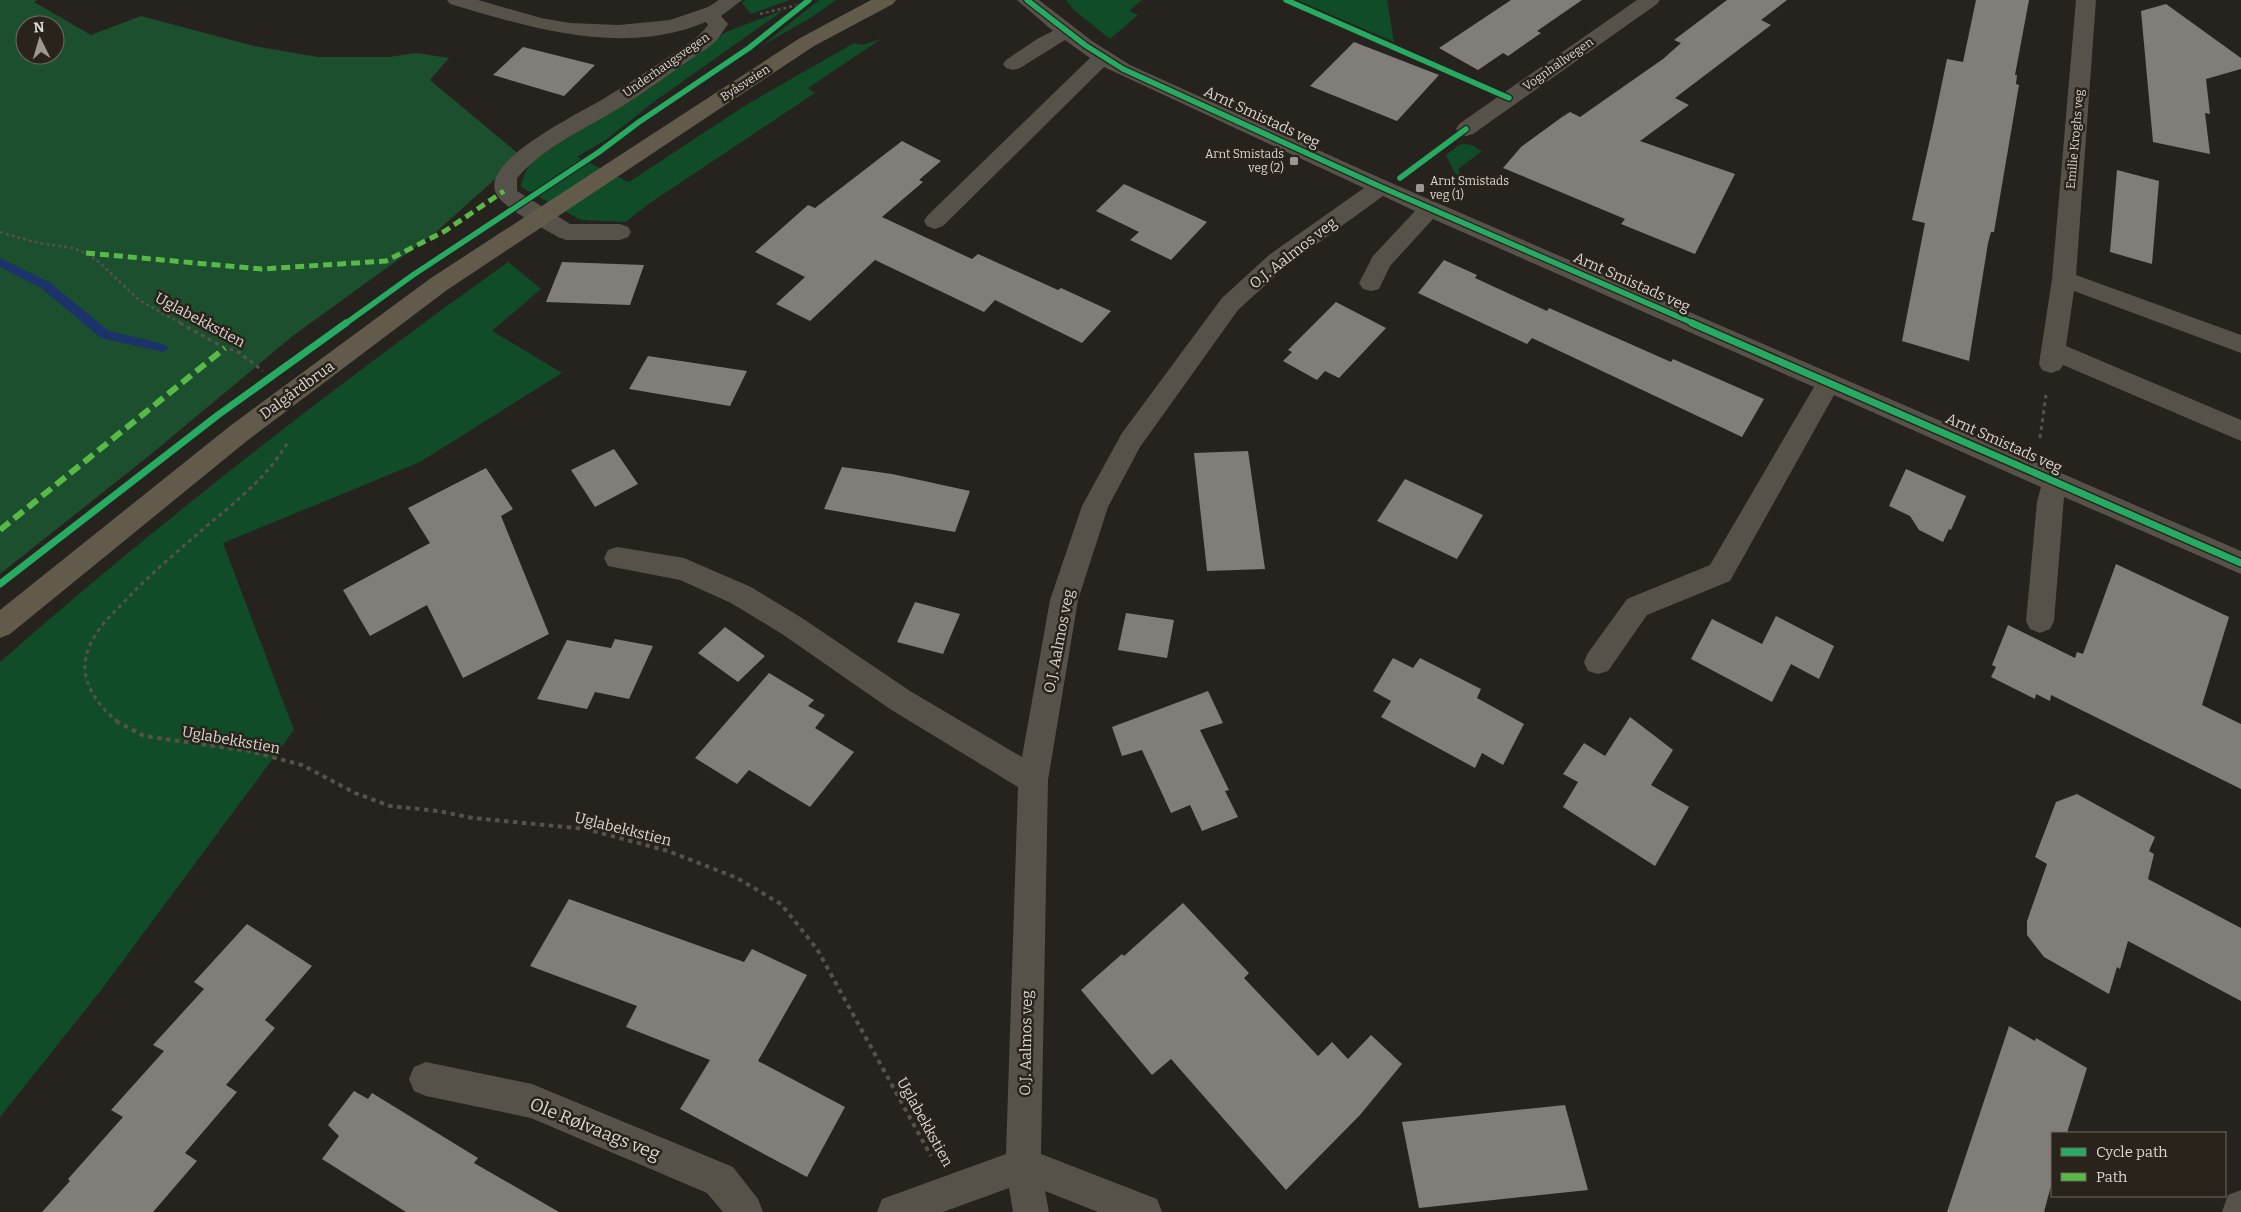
<svg xmlns="http://www.w3.org/2000/svg" width="2241" height="1212" viewBox="0 0 2241 1212" font-family="Bitter,serif">
<style>
.green{fill:#104c28}
.forest{fill:#1c4f2e;fill-rule:evenodd}
.lines{fill:none;stroke-linecap:round;stroke-linejoin:round}
.stream{fill:#1b336a;fill-rule:evenodd}
.building{fill:#817e7a}
.path-far2{stroke:#56524a;stroke-width:2.5;stroke-dasharray:3 3;stroke-linecap:butt}
.path-far1{stroke:#56524a;stroke-width:3;stroke-dasharray:4 4;stroke-linecap:butt}
.path{stroke:#56524a;stroke-width:4;stroke-dasharray:4.5 4.5;stroke-linecap:butt}
.minor{fill:#575249;fill-rule:evenodd}
.major{fill:#625b4c;fill-rule:evenodd}
.quiet-far1{stroke:#58b947;stroke-width:5;stroke-dasharray:9 5;stroke-linecap:butt}
.quiet{stroke:#58b947;stroke-width:6;stroke-dasharray:12 6;stroke-linecap:butt}
.cycleway-far1-casing{stroke:#29231b;stroke-width:8}
.cycleway-casing{stroke:#29231b;stroke-width:10}
.cycleway-far1{stroke:#26ab63;stroke-width:5.5}
.cycleway{stroke:#26ab63;stroke-width:7}
.poi-dot{fill:#9b9792;stroke:#29231b;stroke-width:2}
.labels{text-anchor:middle;dominant-baseline:central;stroke-width:5;stroke-linejoin:round;paint-order:stroke}
.far-street-label{font-size:12px;fill:#dad6d1;stroke:#29231b}
.far-poi-label{font-size:12px;fill:#dad6d1;stroke:#29231b;text-anchor:end}
.street-label{font-size:15px;fill:#dad6d1;stroke:#29231b}
.near-street-label{font-size:18px;fill:#dad6d1;stroke:#29231b}
</style>
<rect width="100%" height="100%" fill="#26221e"/>
<!-- green -->
<g class="green">
<path d="M 745,0 L 790,0 L 751,14 L 742,3 Z"/>
<path d="M 819,0 L 836,0 L 812,17 L 763,45 Z"/>
<path d="M 1066,0 L 1142,0 L 1129,11 L 1138,15 L 1110,39 L 1074,10 Z"/>
<path d="M 1297,0 L 1387,0 L 1394,42 Z"/>
<path d="M 784,10 L 655,101 L 607,139 L 577,157 L 629,182 L 746,105 L 854,43 L 862,45 L 881,39 L 808,88 L 815,93 L 647,205 L 626,222 L 581,220 L 521,187 C 525,164 537,158 555,146 L 707,46 L 726,32 Z"/>
<path d="M 1464,144 L 1472,145 L 1482,151 L 1458,169 L 1462,180 L 1453,170 L 1446,155 L 1459,145 Z"/>
<path d="M 508,262 L 541,289 L 492,331 L 562,373 L 420,462 L 223,543 L 294,730 L 102,989 L 0,1117 L 0,662 C 162,520 333,387 508,262 Z"/>
</g>
<!-- forest -->
<path class="forest" d="M 0,0 L 37,0 L 34,2 L 91,35 L 141,16 L 254,46 L 318,57 L 389,57 L 416,53 L 449,58 L 430,80 L 521,156 L 435,233 L 294,335 L 150,455 L 0,574 ZM 25,25 L 55,25 L 55,55 L 25,55 Z"/>
<g class="lines">
<!-- stream -->
<path class="stream" d="M 0,258 L 49,282 L 109,331 L 163,344 L 169,348 L 163,352 L 101,338 L 41,288 L 0,267 Z"/>
</g>
<!-- building -->
<g class="building">
<path d="M 1511,0 L 1582,0 L 1537,31 L 1541,33 L 1508,56 L 1503,53 L 1478,70 L 1439,48 Z"/>
<path d="M 1727,0 L 1787,0 L 1761,20 L 1771,25 L 1675,98 L 1689,105 L 1640,141 L 1735,174 L 1695,254 L 1621,224 L 1625,219 L 1503,168 L 1521,147 L 1562,117 L 1570,112 L 1580,117 L 1663,59 L 1681,43 L 1674,40 Z"/>
<path d="M 1976,0 L 2029,0 L 2015,75 L 2017,75 L 2016,84 L 2019,85 L 1994,232 L 1991,232 L 1988,243 L 1969,361 L 1902,341 L 1925,223 L 1912,220 L 1933,126 L 1947,59 L 1963,62 Z"/>
<path d="M 2166,4 L 2241,58 L 2241,69 L 2206,79 L 2210,114 L 2205,113 L 2210,154 L 2153,142 L 2141,11 Z"/>
<path d="M 1354,42 L 1439,75 L 1397,121 L 1310,86 Z"/>
<path d="M 523,47 L 595,65 L 564,96 L 493,75 Z"/>
<path d="M 902,141 L 941,161 L 919,180 L 923,182 L 882,217 L 972,259 L 978,254 L 1058,290 L 1061,288 L 1111,311 L 1082,343 L 995,300 L 984,312 L 875,260 L 810,321 L 776,304 L 805,277 L 755,252 L 808,205 L 815,208 Z"/>
<path d="M 2117,170 L 2159,181 L 2152,264 L 2110,252 Z"/>
<path d="M 1124,184 L 1207,222 L 1171,260 L 1130,240 L 1139,232 L 1096,211 Z"/>
<path d="M 1444,260 L 1477,275 L 1475,278 L 1547,311 L 1549,308 L 1671,362 L 1673,359 L 1764,399 L 1742,437 L 1532,338 L 1527,344 L 1418,293 Z"/>
<path d="M 562,262 L 644,265 L 630,305 L 546,302 Z"/>
<path d="M 1336,302 L 1386,328 L 1339,378 L 1325,371 L 1317,380 L 1283,361 L 1292,352 L 1288,350 Z"/>
<path d="M 648,356 L 747,371 L 730,406 L 629,389 Z"/>
<path d="M 614,449 L 638,484 L 595,507 L 571,470 Z"/>
<path d="M 1248,451 L 1265,569 L 1207,571 L 1194,453 Z"/>
<path d="M 842,467 L 892,474 L 970,491 L 955,532 L 824,509 Z"/>
<path d="M 486,468 L 513,509 L 501,516 L 549,634 L 463,678 L 427,605 L 370,636 L 343,590 L 430,543 L 408,508 Z"/>
<path d="M 1906,469 L 1966,496 L 1951,530 L 1949,529 L 1943,542 L 1919,530 L 1910,516 L 1889,506 Z"/>
<path d="M 1405,479 L 1483,515 L 1457,559 L 1377,521 Z"/>
<path d="M 2116,564 L 2229,617 L 2202,705 L 2241,724 L 2241,789 L 2051,695 L 2050,701 L 2036,694 L 2035,699 L 1991,677 L 1996,667 L 1992,665 L 2008,625 L 2075,658 L 2077,652 L 2083,654 Z"/>
<path d="M 915,602 L 960,614 L 943,654 L 897,642 Z"/>
<path d="M 1126,613 L 1174,620 L 1167,658 L 1118,650 Z"/>
<path d="M 1776,616 L 1834,646 L 1819,679 L 1791,664 L 1772,702 L 1691,659 L 1712,619 L 1762,644 Z"/>
<path d="M 725,627 L 765,656 L 738,682 L 698,653 Z"/>
<path d="M 615,639 L 653,646 L 629,699 L 595,692 L 587,709 L 537,699 L 567,640 L 611,648 Z"/>
<path d="M 1393,658 L 1413,668 L 1420,658 L 1481,689 L 1477,698 L 1524,724 L 1503,765 L 1482,753 L 1475,768 L 1381,717 L 1391,701 L 1373,691 Z"/>
<path d="M 769,673 L 814,700 L 808,706 L 825,715 L 815,728 L 854,752 L 810,807 L 749,770 L 737,784 L 695,758 Z"/>
<path d="M 1208,691 L 1223,723 L 1200,730 L 1229,790 L 1225,791 L 1238,817 L 1202,831 L 1190,805 L 1171,813 L 1142,750 L 1122,756 L 1112,727 Z"/>
<path d="M 1630,717 L 1673,750 L 1651,785 L 1689,807 L 1655,866 L 1563,807 L 1578,782 L 1563,774 L 1584,743 L 1605,756 Z"/>
<path d="M 2077,794 L 2155,837 L 2149,851 L 2154,854 L 2148,879 L 2241,928 L 2241,1001 L 2128,941 L 2120,969 L 2117,967 L 2109,994 L 2044,957 L 2027,935 L 2027,921 L 2047,864 L 2035,857 L 2056,802 Z"/>
<path d="M 569,899 L 744,962 L 752,949 L 807,975 L 758,1061 L 845,1107 L 807,1177 L 680,1109 L 710,1060 L 626,1027 L 637,1006 L 530,966 Z"/>
<path d="M 1183,903 L 1249,973 L 1244,978 L 1318,1056 L 1332,1042 L 1348,1059 L 1371,1035 L 1402,1064 L 1360,1115 L 1286,1190 L 1171,1059 L 1152,1075 L 1081,990 L 1122,954 L 1124,956 Z"/>
<path d="M 247,924 L 312,966 L 265,1020 L 275,1028 L 226,1085 L 237,1092 L 185,1153 L 197,1161 L 153,1212 L 42,1212 L 70,1181 L 68,1179 L 123,1117 L 111,1110 L 164,1051 L 153,1045 L 204,989 L 194,982 Z"/>
<path d="M 2009,1026 L 2035,1041 L 2036,1038 L 2087,1068 L 2067,1133 L 2052,1133 L 2052,1182 L 2044,1212 L 1947,1212 Z"/>
<path d="M 354,1091 L 368,1099 L 372,1093 L 478,1158 L 474,1163 L 559,1212 L 406,1212 L 322,1159 L 339,1136 L 328,1125 Z"/>
<path d="M 1565,1105 L 1588,1190 L 1419,1208 L 1402,1122 Z"/>
</g>
<g class="lines">
<!-- path-far2 -->
<g class="path-far2">
<path d="M 760,14 L 806,3"/>
<path d="M 0,232 L 34,242 L 72,248 L 86,253 L 99,262 L 139,300 L 182,324"/>
</g>
<!-- path-far1 -->
<g class="path-far1">
<path d="M 180,323 L 225,348 L 237,351 L 263,371"/>
<path d="M 2040,438 L 2046,395"/>
<path d="M 118,722 C 99,707 80,682 86,657 C 91,635 107,619 122,604 C 149,575 179,550 209,524 C 239,499 268,476 288,442"/>
</g>
<!-- path -->
<path class="path" d="M 116,721 L 144,736 L 249,751 L 302,765 L 355,793 L 390,806 L 438,811 L 473,818 L 586,829 L 668,851 L 737,878 L 781,904 L 817,949 L 931,1156"/>
<!-- minor -->
<g class="minor">
<path d="M 447,0 L 478,0 L 541,18 L 570,23 L 619,25 L 670,20 L 708,7 L 719,0 L 742,0 L 721,16 L 728,24 L 717,40 L 706,49 C 677,68 650,89 621,107 C 585,129 545,146 517,178 L 517,191 L 570,224 L 620,224 L 628,227 L 631,232 L 628,237 L 620,240 L 566,240 L 558,237 C 543,228 500,207 495,191 C 485,158 580,113 603,99 C 625,86 646,72 667,58 C 681,48 698,39 708,25 L 706,22 C 622,57 532,28 450,4 Z"/>
<path d="M 1017,0 L 1039,0 L 1092,41 L 1130,65 L 1389,182 L 2241,551 L 2241,574 L 2064,497 L 2054,621 L 2050,629 L 2040,633 L 2030,629 L 2026,621 L 2037,502 L 2041,487 L 1834,395 L 1730,581 L 1647,615 L 1608,671 L 1598,674 L 1588,671 L 1584,662 L 1588,653 L 1627,599 L 1710,565 L 1814,387 L 1433,219 L 1390,266 L 1379,289 L 1371,291 L 1363,289 L 1359,283 L 1373,256 L 1415,211 L 1383,196 L 1285,267 L 1238,310 L 1140,447 L 1108,507 L 1078,600 L 1048,780 L 1041,1154 L 1157,1199 L 1162,1212 L 1098,1212 L 1045,1191 L 1049,1212 L 1013,1212 L 1009,1188 L 943,1212 L 877,1212 L 882,1199 L 1006,1154 L 1018,787 L 890,709 L 782,634 L 731,603 L 680,580 L 608,566 L 604,558 L 608,550 L 617,547 L 684,558 L 751,587 L 802,618 L 910,691 L 1022,757 L 1050,600 L 1082,506 L 1122,433 L 1222,298 L 1269,255 L 1364,188 L 1104,67 L 943,226 L 935,229 L 927,226 L 924,221 L 927,216 L 1090,58 L 1065,40 L 1020,68 L 1013,70 L 1006,68 L 1003,64 L 1006,60 L 1037,39 L 1053,31 Z"/>
<path d="M 1637,0 L 1660,0 L 1657,4 L 1473,134 L 1466,136 L 1459,134 L 1456,129 L 1459,124 Z"/>
<path d="M 2076,0 L 2096,0 L 2076,275 L 2241,335 L 2241,353 L 2074,291 L 2066,346 L 2241,420 L 2241,441 L 2063,365 L 2060,370 L 2051,373 L 2042,370 L 2039,364 L 2052,279 Z"/>
<path d="M 426,1062 L 532,1084 L 733,1167 L 758,1199 L 763,1212 L 723,1212 L 707,1193 L 531,1118 L 426,1096 L 414,1091 L 409,1079 L 414,1067 Z"/>
<path d="M 2241,1190 L 2241,1212 L 2222,1212 L 2228,1195 Z"/>
</g>
<!-- major -->
<path class="major" d="M 871,0 L 896,0 L 893,4 L 814,46 L 447,290 L 248,440 L 10,634 L 0,638 L 0,610 L 230,426 L 431,278 L 800,38 Z"/>
<!-- quiet-far1 -->
<path class="quiet-far1" d="M 86,253 L 262,269 L 386,261 L 445,231 L 504,191"/>
<!-- quiet -->
<path class="quiet" d="M 0,530 L 225,348"/>
<!-- cycleway-far1 casing -->
<g class="cycleway-far1-casing">
<g id="cycleway-far1">
<path d="M 1027,0 L 1085,45 L 1123,69 L 1381,187 L 1695,324"/>
<path d="M 1286,0 L 1509,98"/>
<path d="M 1400,178 L 1466,129"/>
<path d="M 345,324 L 413,275 L 599,152 L 639,122 L 749,48 L 809,0"/>
</g>
</g>
<!-- cycleway casing -->
<g class="cycleway-casing">
<g id="cycleway">
<path d="M 1692,323 L 2241,563"/>
<path d="M 0,584 L 218,415 L 346,323"/>
</g>
</g>
<!-- cycleway-far1 -->
<use href="#cycleway-far1" class="cycleway-far1"/>
<!-- cycleway -->
<use href="#cycleway" class="cycleway"/>
</g>
<!-- markers -->
<g class="poi-dot">
<rect x="1289" y="156" width="10" height="10" rx="2.5"/>
<rect x="1415" y="183" width="10" height="10" rx="2.5"/>
</g>
<g class="labels">
<!-- far-street labels -->
<g class="far-street-label">
<text transform="translate(1558 64) rotate(-35)">Vognhallvegen</text>
<text transform="translate(666 65) rotate(-35)">Underhaugsvegen</text>
<text transform="translate(745 83) rotate(-33)">Byåsveien</text>
<text transform="translate(2075 139) rotate(-85)">Emilie Kroghs veg</text>
</g>
<!-- far-poi labels -->
<g class="far-poi-label">
<text x="1284" y="154">Arnt Smistads<tspan x="1284" dy="14">veg (2)</tspan></text>
<text x="1430" y="181" text-anchor="start">Arnt Smistads<tspan x="1430" dy="14">veg (1)</tspan></text>
</g>
<!-- street labels -->
<g class="street-label">
<text transform="translate(1262 117) rotate(25)">Arnt Smistads veg</text>
<text transform="translate(1293 253) rotate(-38)">O.J. Aalmos veg</text>
<text transform="translate(1632 282) rotate(24)">Arnt Smistads veg</text>
<text transform="translate(200 320) rotate(28)">Uglabekkstien</text>
<text transform="translate(297 390) rotate(-36)">Dalgårdbrua</text>
<text transform="translate(2004 443) rotate(24)">Arnt Smistads veg</text>
<text transform="translate(1059 641) rotate(-79)">O.J. Aalmos veg</text>
<text transform="translate(231 740) rotate(10)">Uglabekkstien</text>
<text transform="translate(623 829) rotate(14)">Uglabekkstien</text>
<text transform="translate(1026 1043) rotate(-89)">O.J. Aalmos veg</text>
<text transform="translate(925 1122) rotate(61)">Uglabekkstien</text>
</g>
<!-- near-street labels -->
<g class="near-street-label">
<text transform="translate(595 1129) rotate(22)">Ole Rølvaags veg</text>
</g>
</g>
<!-- legend -->
<rect x="2051" y="1132" width="175" height="65" fill="#29231b" stroke="#706b64"/>
<rect x="2061" y="1148" width="25" height="8" fill="#26ab63" stroke="#706b64"/>
<text x="2096" y="1157" font-size="15" fill="#dad6d1">Cycle path</text>
<rect x="2061" y="1173" width="25" height="8" fill="#58b947" stroke="#706b64"/>
<text x="2096" y="1182" font-size="15" fill="#dad6d1">Path</text>
<!-- north arrow -->
<g transform="translate(40 40) rotate(355)"><circle r="24" fill="#29231b" stroke="#706b64"/>
<path d="M0-4L9 19L0 12L-9 19Z" fill="#9b9792"/>
<text y="-8" font-size="14" font-weight="bold" text-anchor="middle" fill="#dad6d1">N</text>
</g>
</svg>
